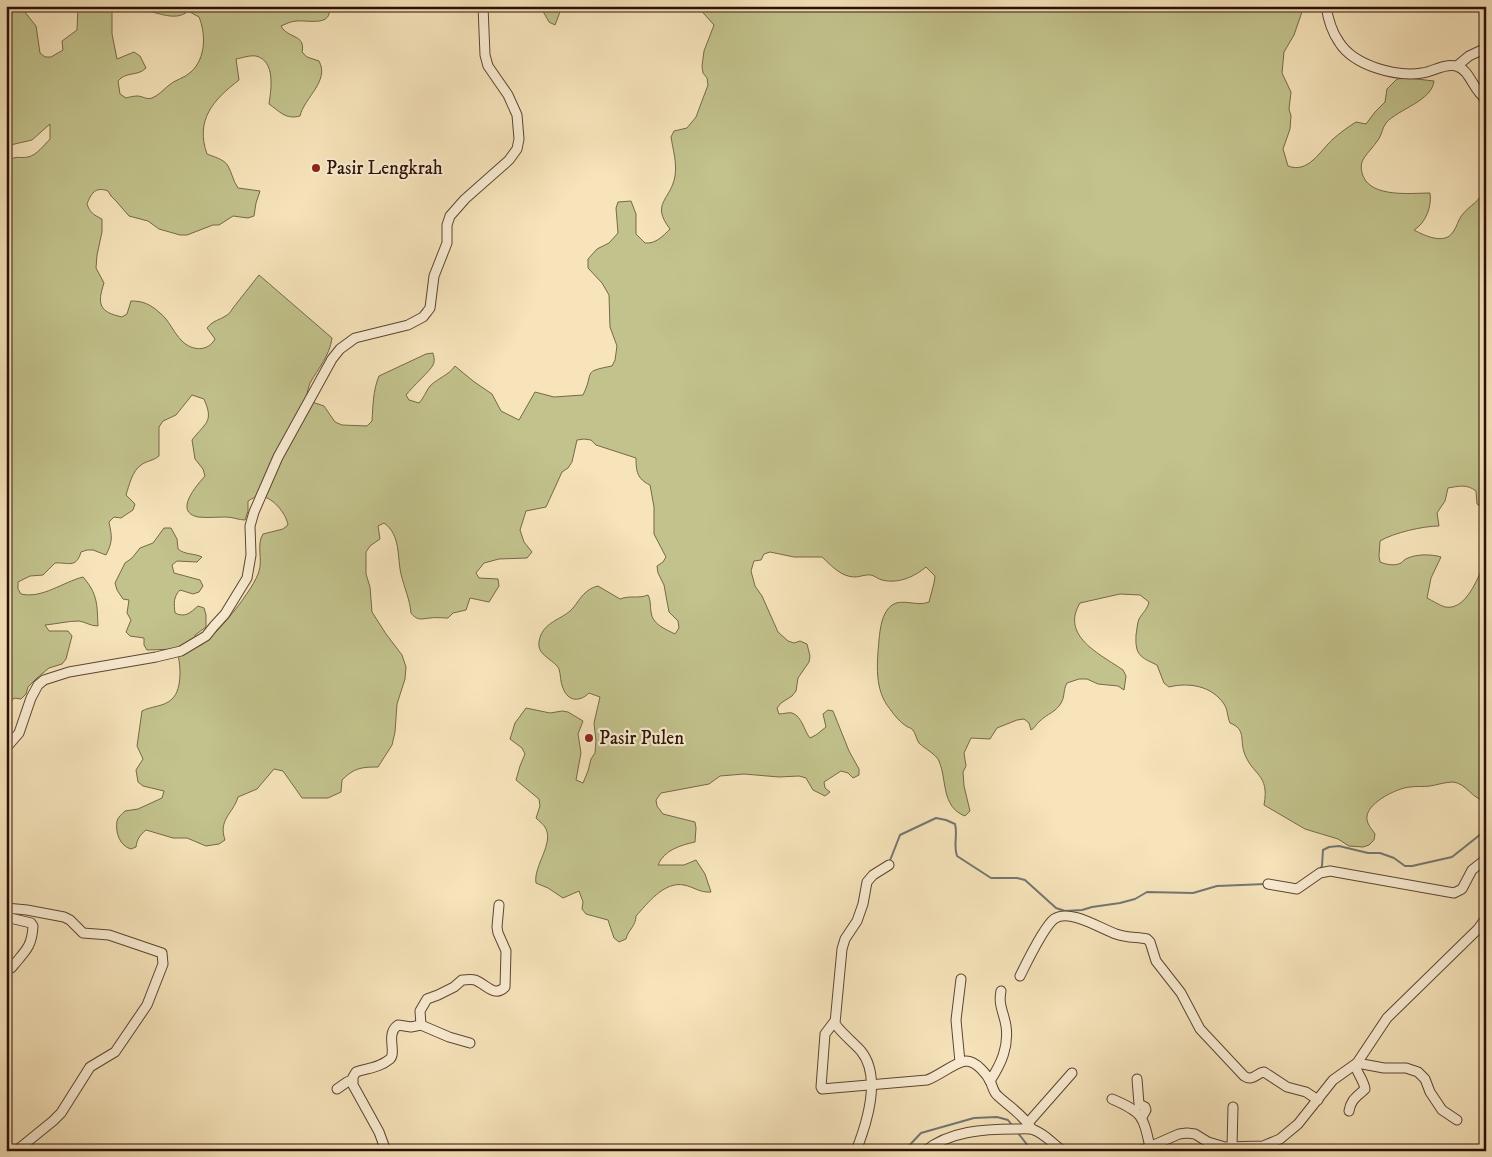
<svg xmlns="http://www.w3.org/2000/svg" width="1492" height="1157" viewBox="0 0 1492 1157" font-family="'IM FELL DW Pica',serif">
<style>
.green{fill:#c2c28c;stroke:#766848}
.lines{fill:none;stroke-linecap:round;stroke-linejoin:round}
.stream{stroke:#737673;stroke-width:2}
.minor-casing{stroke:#5d4432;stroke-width:11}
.minor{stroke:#faedd3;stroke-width:9}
.poi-dot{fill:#8f2418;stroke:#faedd3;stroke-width:2}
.labels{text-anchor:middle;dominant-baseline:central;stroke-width:4.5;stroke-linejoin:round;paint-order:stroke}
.poi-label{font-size:19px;fill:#2a0f05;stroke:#faedd3;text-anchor:start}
</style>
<rect width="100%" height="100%" fill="#f7e4bb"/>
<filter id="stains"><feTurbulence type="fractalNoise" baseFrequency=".004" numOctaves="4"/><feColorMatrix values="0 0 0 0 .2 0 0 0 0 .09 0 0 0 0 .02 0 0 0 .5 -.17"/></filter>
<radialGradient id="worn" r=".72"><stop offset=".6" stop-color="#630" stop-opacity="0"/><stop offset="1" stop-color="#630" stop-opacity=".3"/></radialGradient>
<!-- green -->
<g class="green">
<path d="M 6,6 L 20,6 L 36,26 L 40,53 L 45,57 L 51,57 L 63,50 L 62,41 L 77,30 L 78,6 L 112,6 L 112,34 L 117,59 L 134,52 L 140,56 L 146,68 C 137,77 126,71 118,81 L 120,94 L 126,98 C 129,97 134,96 137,96 C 143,96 146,100 152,98 C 159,95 162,91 168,86 C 174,80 185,78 191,72 C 206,58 206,34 199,17 L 188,11 C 177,21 162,14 148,11 L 146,6 L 329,6 C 333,27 310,20 297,21 C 291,21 286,24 281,26 C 288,39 306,34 302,52 L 307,57 L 319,61 C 330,81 304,98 300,116 C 286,120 279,111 269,104 C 271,90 276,61 256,56 C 250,55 242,58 236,59 L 239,80 C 213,100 195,120 207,154 C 214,157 224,159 228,166 C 232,173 233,181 238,188 L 260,191 L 256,203 L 254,216 L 248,218 L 233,216 L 219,225 L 213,225 L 187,235 L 180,235 L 159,229 L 148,221 L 129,216 L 116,201 L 111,196 L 108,191 C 95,186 91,194 87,204 C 90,213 94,215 102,219 L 102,232 L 97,255 L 96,268 L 104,283 C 97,304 99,312 122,317 L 127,314 L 131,301 C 143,301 150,304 160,313 C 169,320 173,332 182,341 C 192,351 208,352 215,339 L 207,328 C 214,318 227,320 233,308 L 259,275 L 332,338 C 330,355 318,369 310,383 C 308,388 307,394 306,400 L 324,406 L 335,422 L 342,425 L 367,426 L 372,421 C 373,406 373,390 379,376 L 426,354 L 433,353 C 434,357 435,361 433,365 C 431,370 412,387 406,395 L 409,400 L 419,403 C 424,398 426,391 430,386 C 438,378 449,375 455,366 L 473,381 L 492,394 L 501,411 L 519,420 L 535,392 L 554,397 L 583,395 C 595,371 581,372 612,366 L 615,360 L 617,346 L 610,327 L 609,295 L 602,283 L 588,268 L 588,259 L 597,249 L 609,243 L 618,233 L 616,208 L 618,202 L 631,201 L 636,214 L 636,234 L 645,243 C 656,244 663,236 670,229 C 650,203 671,200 675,176 C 677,162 673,150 671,137 L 674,131 L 687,128 L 696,117 L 708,85 L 707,78 L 703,73 L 702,66 L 704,51 L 714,25 L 697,6 L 1304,6 L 1294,35 L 1284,52 L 1282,73 L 1291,92 L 1289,109 L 1291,116 L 1290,129 L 1283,149 L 1288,166 C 1308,174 1320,151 1333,139 C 1341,132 1348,127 1356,122 L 1366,124 L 1375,112 L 1385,102 L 1387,89 L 1397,79 L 1408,78 L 1434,81 C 1432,101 1398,109 1386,123 C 1382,128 1382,135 1378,140 C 1374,146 1368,152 1364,158 C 1360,164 1361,170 1363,176 C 1372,198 1411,193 1430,193 C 1432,206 1426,223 1414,230 C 1425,236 1445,245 1453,232 C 1457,227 1458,220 1462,215 C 1471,204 1478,203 1486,189 L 1486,504 L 1483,508 L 1477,504 L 1476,491 C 1467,484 1459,486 1448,488 L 1445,501 L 1437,513 L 1439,526 C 1423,526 1393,533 1380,541 L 1379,556 L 1380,562 C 1387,565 1395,566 1401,563 C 1403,561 1405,559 1408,558 C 1417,554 1431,554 1441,557 L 1431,578 L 1427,598 C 1433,601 1439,605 1445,607 C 1467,611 1478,576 1486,561 L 1486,801 C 1473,800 1466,783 1453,782 C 1445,782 1437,785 1430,786 C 1423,787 1416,786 1410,787 C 1397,788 1369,802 1367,816 C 1366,823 1371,828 1375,834 L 1374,840 L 1369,845 L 1363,847 L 1349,846 L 1338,839 L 1305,829 L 1264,805 C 1270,773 1252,776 1244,752 C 1240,740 1246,729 1230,723 C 1227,716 1228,710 1224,704 C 1212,686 1189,682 1169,687 L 1164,683 L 1157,665 C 1140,657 1135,655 1136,635 C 1137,630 1137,624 1139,619 C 1143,612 1147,610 1149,602 L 1140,595 L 1120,594 L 1080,603 C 1060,636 1100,654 1123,670 L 1126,676 L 1124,690 L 1118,686 L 1098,684 L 1087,679 L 1079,679 L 1067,683 C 1063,690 1065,697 1061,703 C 1056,712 1047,714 1040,721 C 1036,724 1036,727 1031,730 L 1029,723 L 1024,719 L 1017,720 L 997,728 L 990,739 L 971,738 L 964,753 L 966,766 L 963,772 L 964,786 L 970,811 L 965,816 C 941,807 947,779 939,761 C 936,754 925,749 919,743 C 916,739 916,733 912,729 C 911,728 907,727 906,726 C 900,722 894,715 890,709 C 874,690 877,663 879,640 C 880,629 882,612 892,605 C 902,598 918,607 929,602 L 934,583 L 935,576 L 926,567 C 914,577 898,584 882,580 C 878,579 875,576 871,575 C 866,574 860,577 855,577 C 841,577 832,566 822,557 L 794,557 L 770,552 L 764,554 L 761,560 L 754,561 L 751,571 L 755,586 L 762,596 L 778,632 L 788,641 L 794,643 L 800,641 L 807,644 L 810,656 L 809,662 L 798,678 L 796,691 L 792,696 L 781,703 L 777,708 L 779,714 C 783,714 789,712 792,713 C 802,716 804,731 810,738 L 816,735 L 826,727 L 823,714 L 828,710 L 833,711 L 849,751 L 859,769 L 859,775 L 853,778 L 848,773 L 841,771 L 824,782 L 825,788 L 830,792 L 825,796 L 813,790 L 806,778 L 799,776 L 779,777 L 744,774 L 720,776 L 709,784 L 661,793 L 656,800 L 657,806 L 663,814 L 695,822 L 696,828 L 695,842 C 681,845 664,850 658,865 L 684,865 L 696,860 L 705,874 L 711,892 C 700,893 694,887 684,885 C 664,881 647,904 636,916 C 636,926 628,930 626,939 L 619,942 L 614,938 L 608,920 L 586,914 L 582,909 L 583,902 L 579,891 L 563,898 L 548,888 L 536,883 C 533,866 555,843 545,827 C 543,824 539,821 536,818 L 540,806 L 539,799 L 516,780 L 520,766 L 525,754 L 522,748 L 510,739 L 515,723 L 526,708 L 550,713 L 562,711 L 568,712 L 583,721 L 578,734 L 581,753 L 576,780 L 583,783 L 588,771 L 591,759 L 595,753 L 596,741 L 594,723 L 600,697 L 589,693 C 580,702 568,702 563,688 C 560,682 561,675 559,669 C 554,659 537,656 539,642 C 542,621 563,620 573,608 C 581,598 585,589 598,586 L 620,599 C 631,595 638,599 648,595 C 651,601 650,605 651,612 C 652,624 665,629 675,634 L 679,628 L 678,621 L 669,612 L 664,585 L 658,573 L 657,566 L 663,562 L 666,557 L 654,534 L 654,507 L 650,485 C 637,479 636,471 636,458 L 596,445 L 591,440 L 584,439 L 577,440 L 572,462 L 568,468 L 562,472 L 546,507 L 526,511 L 520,530 L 524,542 L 532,552 L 527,558 L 499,559 L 484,563 L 476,573 L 479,578 L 498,579 L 499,586 L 489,602 L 470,598 L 466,610 L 453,613 L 448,618 C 442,618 436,617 430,618 C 421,619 417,621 411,613 C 410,600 404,587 401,574 C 397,557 401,535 384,523 L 378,526 L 380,539 L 370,546 L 366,552 L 366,574 L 370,587 L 372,612 L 386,634 L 402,655 L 406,667 L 405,679 L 397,704 L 395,732 L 392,745 L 378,767 C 361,767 354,768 342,780 L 341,792 L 328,798 L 302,798 L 283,771 L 274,769 L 257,789 L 238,797 C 233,814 218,819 225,840 L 219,844 L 206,846 L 187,838 L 173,838 L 146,830 C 140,835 137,839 136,847 L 131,849 C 120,846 115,833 117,821 C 118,817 122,814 125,811 L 138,809 L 162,798 L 164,791 L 143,786 L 138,782 L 136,770 L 143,759 L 137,746 L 142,711 C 151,706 164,707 172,699 C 183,689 181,661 176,649 L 147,650 L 144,645 L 144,638 L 130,636 L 126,632 L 131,620 L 127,613 L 129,600 L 123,599 L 117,590 L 115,583 L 125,563 L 132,558 L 140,548 L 153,543 L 164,528 L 171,528 L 177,539 L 178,549 C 185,555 194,553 202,557 L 197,562 L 177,561 L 172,565 L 174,573 L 200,580 L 203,586 L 199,592 L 193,594 L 180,590 C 173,597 174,604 175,613 C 185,618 190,613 198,606 L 204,608 L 206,615 L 206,627 L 195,635 L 196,644 L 199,646 C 214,639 255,588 259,571 C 263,559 256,545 263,534 L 283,529 L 288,525 C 286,513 272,496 259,496 C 255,496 252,499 248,501 L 248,511 L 245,520 C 239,520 233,517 226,517 C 217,517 207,518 198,517 C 173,512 197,485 205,476 L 203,469 L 195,459 L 192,440 C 206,422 214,422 204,399 L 192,395 L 176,415 L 163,421 L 159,427 L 159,456 C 153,461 146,461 141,465 C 132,471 129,486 126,495 L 135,504 L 133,510 L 121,518 L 114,517 L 109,522 C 112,537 113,541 106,555 L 93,550 L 87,550 L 81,552 C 76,569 68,562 55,563 L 43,575 L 30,576 L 18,582 L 18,589 L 21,594 C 42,599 63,582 83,577 C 98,594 97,605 98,626 C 90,626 86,622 79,621 C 68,621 56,624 45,625 L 49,631 L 68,631 L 72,636 L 66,659 L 62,664 L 49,668 L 37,678 L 28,687 L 26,694 L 21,699 L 14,698 L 9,705 L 6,705 L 6,163 C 16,154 18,159 28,157 C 37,155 44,145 50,139 L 50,124 L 32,140 L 6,146 Z"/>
<path d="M 540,6 L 567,6 L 560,12 L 555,25 L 549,22 Z"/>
</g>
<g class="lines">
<!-- stream -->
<g class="stream">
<path d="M 889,863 L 900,835 L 936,818 L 946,820 L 955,824 C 958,835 953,845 957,856 L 991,878 L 1017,878 L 1025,880 L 1056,908 L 1065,911 L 1082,910 L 1092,907 L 1120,903 L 1135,899 L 1147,892 L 1193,893 L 1217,886 L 1266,884"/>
<path d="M 1320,869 L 1322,866 L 1323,850 L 1329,847 L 1339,846 L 1368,853 L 1380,853 L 1394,858 L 1405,866 L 1412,866 L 1452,857 L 1486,830"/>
<path d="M 1018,1133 L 1032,1151"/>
<path d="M 904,1151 L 921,1133 L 974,1118 L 997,1117 L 1008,1120 L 1012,1125"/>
</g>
<!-- minor casing -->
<g class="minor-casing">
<g id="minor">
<path d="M 1326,6 C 1328,19 1332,32 1339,42 C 1354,66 1396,77 1422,73 C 1433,72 1444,63 1456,66 C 1470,69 1473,91 1486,99"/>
<path d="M 1457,66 L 1469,56 L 1486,48"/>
<path d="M 6,748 L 19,733 L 31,698 L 38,685 L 44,680 L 69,672 L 156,657 L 181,651 L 206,636 L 214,626 L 225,614 L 247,578 L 251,555 L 250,526 L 254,512 L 278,457 L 332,359 L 340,349 L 355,338 L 408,325 L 423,317 L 427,312 L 430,308 L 434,276 L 447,243 L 447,225 L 450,216 L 465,199 L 509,160 L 517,149 L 519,139 L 517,115 L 508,95 L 488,66 L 485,55 L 483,6"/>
<path d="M 1268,884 L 1297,889 L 1320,873 L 1330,871 L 1454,893 L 1462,889 L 1472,870 L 1486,859"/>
<path d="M 6,908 L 27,910 L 64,917 L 70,920 L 83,933 L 109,935 L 162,953 L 163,964 L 147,1005 L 115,1052 L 90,1067 L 61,1113 L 53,1121 L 16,1151"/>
<path d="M 6,917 L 31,923 L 33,926 C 32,947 25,951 13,966 L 11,968 L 6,966"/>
<path d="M 1020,976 C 1027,962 1043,928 1054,919 C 1070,908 1101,929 1116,934 C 1127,938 1137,937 1147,939 L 1150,942 L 1156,961 L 1181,993 L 1200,1029 L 1244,1076 C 1253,1082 1256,1073 1264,1072 L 1287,1087 L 1306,1092 L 1318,1100"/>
<path d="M 834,1022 L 825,1034 L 821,1087 L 822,1089 L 927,1080 C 939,1076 955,1062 966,1061 C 976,1061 987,1074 991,1083 C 993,1088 994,1093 998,1096 C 1011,1108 1022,1114 1032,1129"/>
<path d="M 421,1025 L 420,1011 L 427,999 L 438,995 L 454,987 L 462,980 C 466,980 471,979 475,980 C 486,984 494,998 505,987 L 506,951 L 498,933 L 497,927 L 499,905"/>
<path d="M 960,1062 L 956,1020 L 961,979"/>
<path d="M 1357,1063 L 1384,1068 L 1406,1068 L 1418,1072 L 1425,1079 L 1430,1092 L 1442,1110 L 1457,1120"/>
<path d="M 1137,1079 L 1139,1104 L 1145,1107 L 1146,1110 L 1142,1117"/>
<path d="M 990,1081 C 1001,1064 1009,1047 1006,1026 C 1004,1013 998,1005 1001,991"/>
<path d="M 337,1089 L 347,1082 L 352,1080"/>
<path d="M 1112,1099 C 1142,1112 1143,1115 1150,1147"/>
<path d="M 1349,1111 C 1351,1099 1357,1097 1365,1089 C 1364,1081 1357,1073 1355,1065"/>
<path d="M 1028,1123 L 1072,1073"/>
<path d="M 1232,1147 L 1233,1107"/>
<path d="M 386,1151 L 379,1132 L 353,1085 L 353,1077 L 356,1072 C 368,1068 379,1068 390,1059 C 397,1052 385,1034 398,1025 L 411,1027 L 421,1025 L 449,1037 L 470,1043"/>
<path d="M 856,1151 C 867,1123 882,1077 861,1051 C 855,1044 837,1029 835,1023 L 842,949 L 845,939 L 857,921 L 863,904 L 867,882 L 873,875 L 889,865"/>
<path d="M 925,1151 C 950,1131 984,1129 1015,1129 C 1021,1129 1029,1128 1034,1130 C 1045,1134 1053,1144 1063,1151"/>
<path d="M 1140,1151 L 1179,1134 L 1187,1133 L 1195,1134 L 1208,1142 L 1225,1147 L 1263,1146 L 1280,1139 L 1298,1124 L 1333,1080 L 1357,1063 L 1387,1018 L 1478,929 L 1486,918"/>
</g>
</g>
<!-- minor -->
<use href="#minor" class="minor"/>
</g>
<!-- markers -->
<g class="poi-dot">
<circle cx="316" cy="168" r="5"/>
<circle cx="589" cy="738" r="5"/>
</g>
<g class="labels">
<!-- poi labels -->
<g class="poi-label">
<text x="326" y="168">Pasir Lengkrah</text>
<text x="599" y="738">Pasir Pulen</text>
</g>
</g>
<!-- margin -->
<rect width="1492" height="1157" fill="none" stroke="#f7e4bb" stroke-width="25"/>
<rect x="8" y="8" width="1477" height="1142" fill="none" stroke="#2a0f05" stroke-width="2.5"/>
<rect x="12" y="12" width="1467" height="1132" fill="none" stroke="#2a0f05"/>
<rect width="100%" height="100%" filter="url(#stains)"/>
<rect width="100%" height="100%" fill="url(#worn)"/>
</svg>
